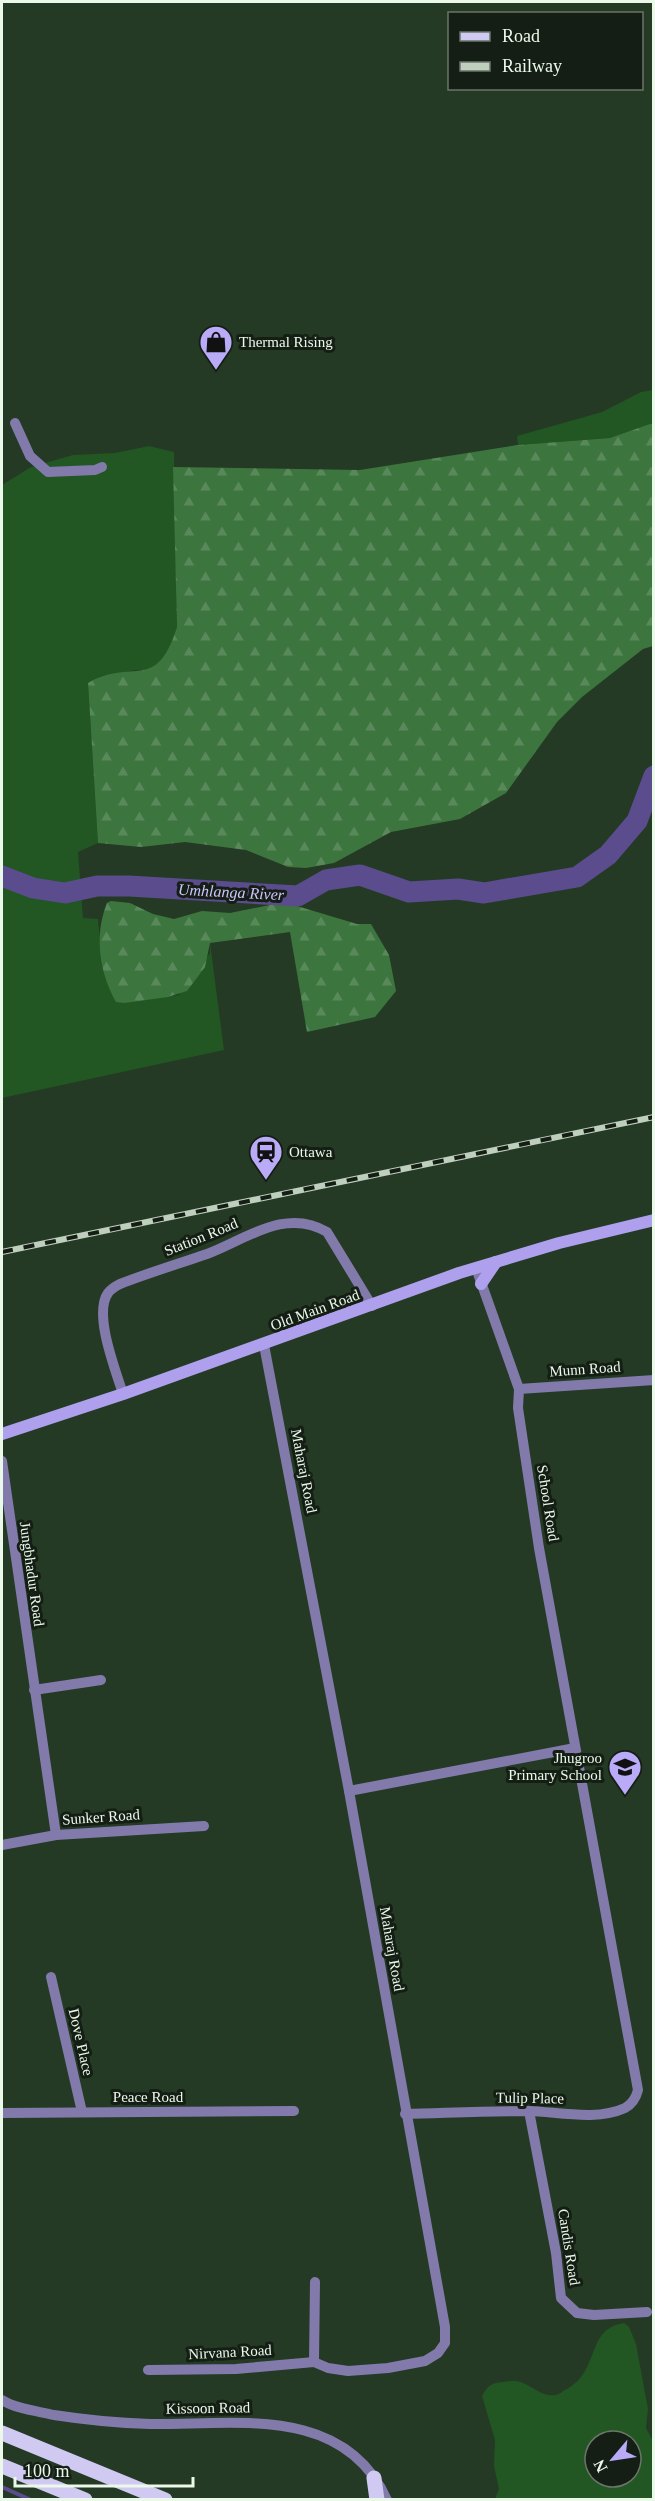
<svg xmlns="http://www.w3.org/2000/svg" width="655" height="2501" viewBox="0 0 655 2501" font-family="'Times New Roman',serif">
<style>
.grass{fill:#225623;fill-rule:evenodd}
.forest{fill:url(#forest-firs)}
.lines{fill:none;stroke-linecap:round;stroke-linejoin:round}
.stream{stroke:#5a4c8d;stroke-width:4}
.river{stroke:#5a4c8d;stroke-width:21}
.street{stroke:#827aab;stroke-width:10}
.secondary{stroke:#afa0ee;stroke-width:12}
.primary{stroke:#d0caf2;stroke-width:15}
.rail-casing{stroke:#bfcfbe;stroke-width:6}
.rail{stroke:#141e14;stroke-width:4;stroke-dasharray:11;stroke-linecap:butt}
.labels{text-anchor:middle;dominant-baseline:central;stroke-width:6;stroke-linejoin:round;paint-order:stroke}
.poi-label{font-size:15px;fill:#ebf9ea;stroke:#141e14;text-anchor:start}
.street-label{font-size:15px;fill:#ebf9ea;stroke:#141e14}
.water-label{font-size:16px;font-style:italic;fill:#cdc4fe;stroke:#141e14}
</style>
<defs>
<pattern id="forest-firs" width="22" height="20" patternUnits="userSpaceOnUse" patternTransform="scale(1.5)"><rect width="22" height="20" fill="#3d753e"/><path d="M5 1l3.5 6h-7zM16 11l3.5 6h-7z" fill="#59895a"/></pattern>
</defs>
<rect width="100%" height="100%" fill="#243a24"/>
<!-- grass -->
<g class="grass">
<path d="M 653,390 L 653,424 L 610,438 L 518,445 L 517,436 L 602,412 L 641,392 Z"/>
<path d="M 149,446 L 174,452 L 177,627 L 171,648 L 163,660 L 149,670 L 135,670 L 88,683 L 98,843 L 78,852 L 83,918 L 98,919 L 102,961 L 125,1003 L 179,995 L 210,953 L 210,943 L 224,1050 L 2,1098 L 2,485 L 31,467 L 73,455 L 115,453 Z"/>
<path d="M 624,2323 L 629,2327 L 636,2344 L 648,2409 L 646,2428 L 653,2441 L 653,2499 L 495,2499 L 499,2489 L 494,2466 L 495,2440 L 482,2396 C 488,2386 490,2383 503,2382 C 507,2382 512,2380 516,2381 C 529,2382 541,2398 555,2395 C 559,2395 564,2390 567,2389 C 601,2370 585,2329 624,2323 ZM 595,2441 L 631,2441 L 631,2477 L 595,2477 Z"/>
</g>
<!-- forest -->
<g class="forest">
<path d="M 650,424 L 654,424 L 653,646 L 643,649 L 582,697 L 557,722 L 506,793 L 460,819 L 391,832 L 334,863 L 306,868 L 288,867 L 246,850 L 185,842 L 141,847 L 98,843 L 88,683 C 133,657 156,694 177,627 L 173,467 L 360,470 L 518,445 L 610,438 Z"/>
<path d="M 111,901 L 130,903 L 153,914 L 174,919 L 202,911 L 230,913 L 275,904 L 297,906 L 357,924 L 371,924 L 389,955 L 396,991 L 375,1017 L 307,1032 L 290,932 L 210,943 L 205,967 L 187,991 L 168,997 L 125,1003 L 116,1002 C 99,972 94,935 107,903 Z"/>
</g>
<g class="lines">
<!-- stream -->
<path class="stream" d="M 2,2487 L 31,2500"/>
<!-- river -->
<path class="river" d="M 2,876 L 33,888 L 65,893 L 97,886 L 129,886 L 298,896 L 326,880 L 360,875 L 409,892 L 458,889 L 484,893 L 577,877 L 608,855 L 637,821 L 654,776"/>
<!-- street -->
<g class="street">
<path d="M 15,423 L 30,456 L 48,472 L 95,470 L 102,467"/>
<path d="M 264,1345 L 349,1791 L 445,2327 L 445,2343 L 438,2353 L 425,2361 L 388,2368 L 348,2371 L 328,2368 L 314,2362 L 315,2282"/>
<path d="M 519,1389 L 654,1380"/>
<path d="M 123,1394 C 116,1371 93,1314 108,1293 C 111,1289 116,1286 120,1284 C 148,1273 178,1264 207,1254 C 245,1240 285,1207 327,1232 L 372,1306"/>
<path d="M 2,1461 L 56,1835"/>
<path d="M 34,1690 L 101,1680"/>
<path d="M 349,1791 L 575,1748"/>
<path d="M 2,1845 L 56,1835 L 204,1826"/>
<path d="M 51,1977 L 82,2112"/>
<path d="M 529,2111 L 556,2253 L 561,2298 L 577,2313 L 594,2315 L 647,2312"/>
<path d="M 2,2113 L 294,2111"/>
<path d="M 405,2114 C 446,2113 488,2111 529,2111 C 559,2112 597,2121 625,2108 C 632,2104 636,2098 638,2090 L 539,1548 L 518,1408 L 519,1389 L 476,1268"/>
<path d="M 148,2370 L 236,2369 L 314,2362"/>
<path d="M 2,2400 C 17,2409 37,2411 54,2415 C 86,2420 118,2423 150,2424 C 235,2425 344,2404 387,2500"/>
</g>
<!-- secondary -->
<g class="secondary">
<path d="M 481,1284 L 496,1262"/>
<path d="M 2,1434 L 123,1394 L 459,1273 L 559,1243 L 654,1220"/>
</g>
<!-- primary -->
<g class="primary">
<path d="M 2,2433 L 165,2500"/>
<path d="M 2,2466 L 85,2500"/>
<path d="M 374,2478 L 377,2500"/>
</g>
<!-- rail casing -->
<g class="rail-casing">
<path id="rail" d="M 2,1252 L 654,1117"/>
</g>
<!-- rail -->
<use href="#rail" class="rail"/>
</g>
<!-- icons -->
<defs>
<g id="shop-pin" transform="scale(1.725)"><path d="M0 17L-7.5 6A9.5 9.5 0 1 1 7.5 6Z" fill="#b9abf7" stroke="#141e14"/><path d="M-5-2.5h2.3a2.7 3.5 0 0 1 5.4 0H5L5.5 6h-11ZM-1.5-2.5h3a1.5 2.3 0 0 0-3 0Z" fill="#111"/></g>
<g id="station-pin" transform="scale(1.725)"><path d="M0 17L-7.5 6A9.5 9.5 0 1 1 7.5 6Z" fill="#b9abf7" stroke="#141e14"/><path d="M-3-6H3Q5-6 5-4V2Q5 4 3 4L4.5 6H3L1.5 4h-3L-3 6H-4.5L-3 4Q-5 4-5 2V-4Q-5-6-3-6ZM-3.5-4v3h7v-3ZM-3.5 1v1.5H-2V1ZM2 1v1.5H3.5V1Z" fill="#111"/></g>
<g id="school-pin" transform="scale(1.725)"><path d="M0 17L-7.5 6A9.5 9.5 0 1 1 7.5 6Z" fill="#b9abf7" stroke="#141e14"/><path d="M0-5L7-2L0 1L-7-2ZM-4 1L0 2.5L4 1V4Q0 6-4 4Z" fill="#111"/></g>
</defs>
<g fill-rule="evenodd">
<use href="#shop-pin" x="216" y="342"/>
<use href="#station-pin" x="266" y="1152"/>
<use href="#school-pin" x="625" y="1767"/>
</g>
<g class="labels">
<!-- poi labels -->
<g class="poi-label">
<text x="239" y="342">Thermal Rising</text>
<text x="289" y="1152">Ottawa</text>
<text x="602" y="1758" text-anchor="end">Jhugroo<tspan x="602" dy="17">Primary School</tspan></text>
</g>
<!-- street labels -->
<g class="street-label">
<text transform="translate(201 1237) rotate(-22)">Station Road</text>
<text transform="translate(315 1310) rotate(-20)">Old Main Road</text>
<text transform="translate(585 1369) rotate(-4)">Munn Road</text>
<text transform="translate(304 1471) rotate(79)">Maharaj Road</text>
<text transform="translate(548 1503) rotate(81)">School Road</text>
<text transform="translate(32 1574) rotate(82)">Jungbhadur Road</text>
<text transform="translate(101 1817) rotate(-4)">Sunker Road</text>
<text transform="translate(392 1949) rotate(80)">Maharaj Road</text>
<text transform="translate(81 2042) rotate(77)">Dove Place</text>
<text x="148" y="2097">Peace Road</text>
<text transform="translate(530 2098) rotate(1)">Tulip Place</text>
<text transform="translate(569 2247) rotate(81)">Candis Road</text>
<text transform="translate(230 2352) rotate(-3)">Nirvana Road</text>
<text transform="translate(208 2408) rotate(-1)">Kissoon Road</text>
</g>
<!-- water labels -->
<g class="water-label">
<text transform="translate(231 892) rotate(3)">Umhlanga River</text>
</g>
</g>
<!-- border -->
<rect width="655" height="2501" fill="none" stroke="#ebf9ea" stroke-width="6"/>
<!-- legend -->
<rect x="448" y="12" width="195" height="78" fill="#141e14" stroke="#6a766a" stroke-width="1.5"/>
<rect x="460" y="32" width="30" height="9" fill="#d0caf2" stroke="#6a766a" stroke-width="1.5"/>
<text x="502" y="42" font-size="18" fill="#ebf9ea">Road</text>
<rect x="460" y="62" width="30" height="9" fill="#bfcfbe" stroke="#6a766a" stroke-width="1.5"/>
<text x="502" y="72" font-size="18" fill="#ebf9ea">Railway</text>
<!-- north arrow -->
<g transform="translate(613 2459) rotate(241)"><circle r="28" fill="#141e14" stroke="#6a766a" stroke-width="1.5"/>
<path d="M0-4.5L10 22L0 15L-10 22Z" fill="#b9abf7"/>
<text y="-9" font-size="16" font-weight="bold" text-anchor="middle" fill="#ebf9ea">N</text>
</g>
<!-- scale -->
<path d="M15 2477v9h178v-9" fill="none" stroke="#ebf9ea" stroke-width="3"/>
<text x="24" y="2477" font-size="18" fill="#ebf9ea" stroke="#141e14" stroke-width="4.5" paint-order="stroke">100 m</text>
</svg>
